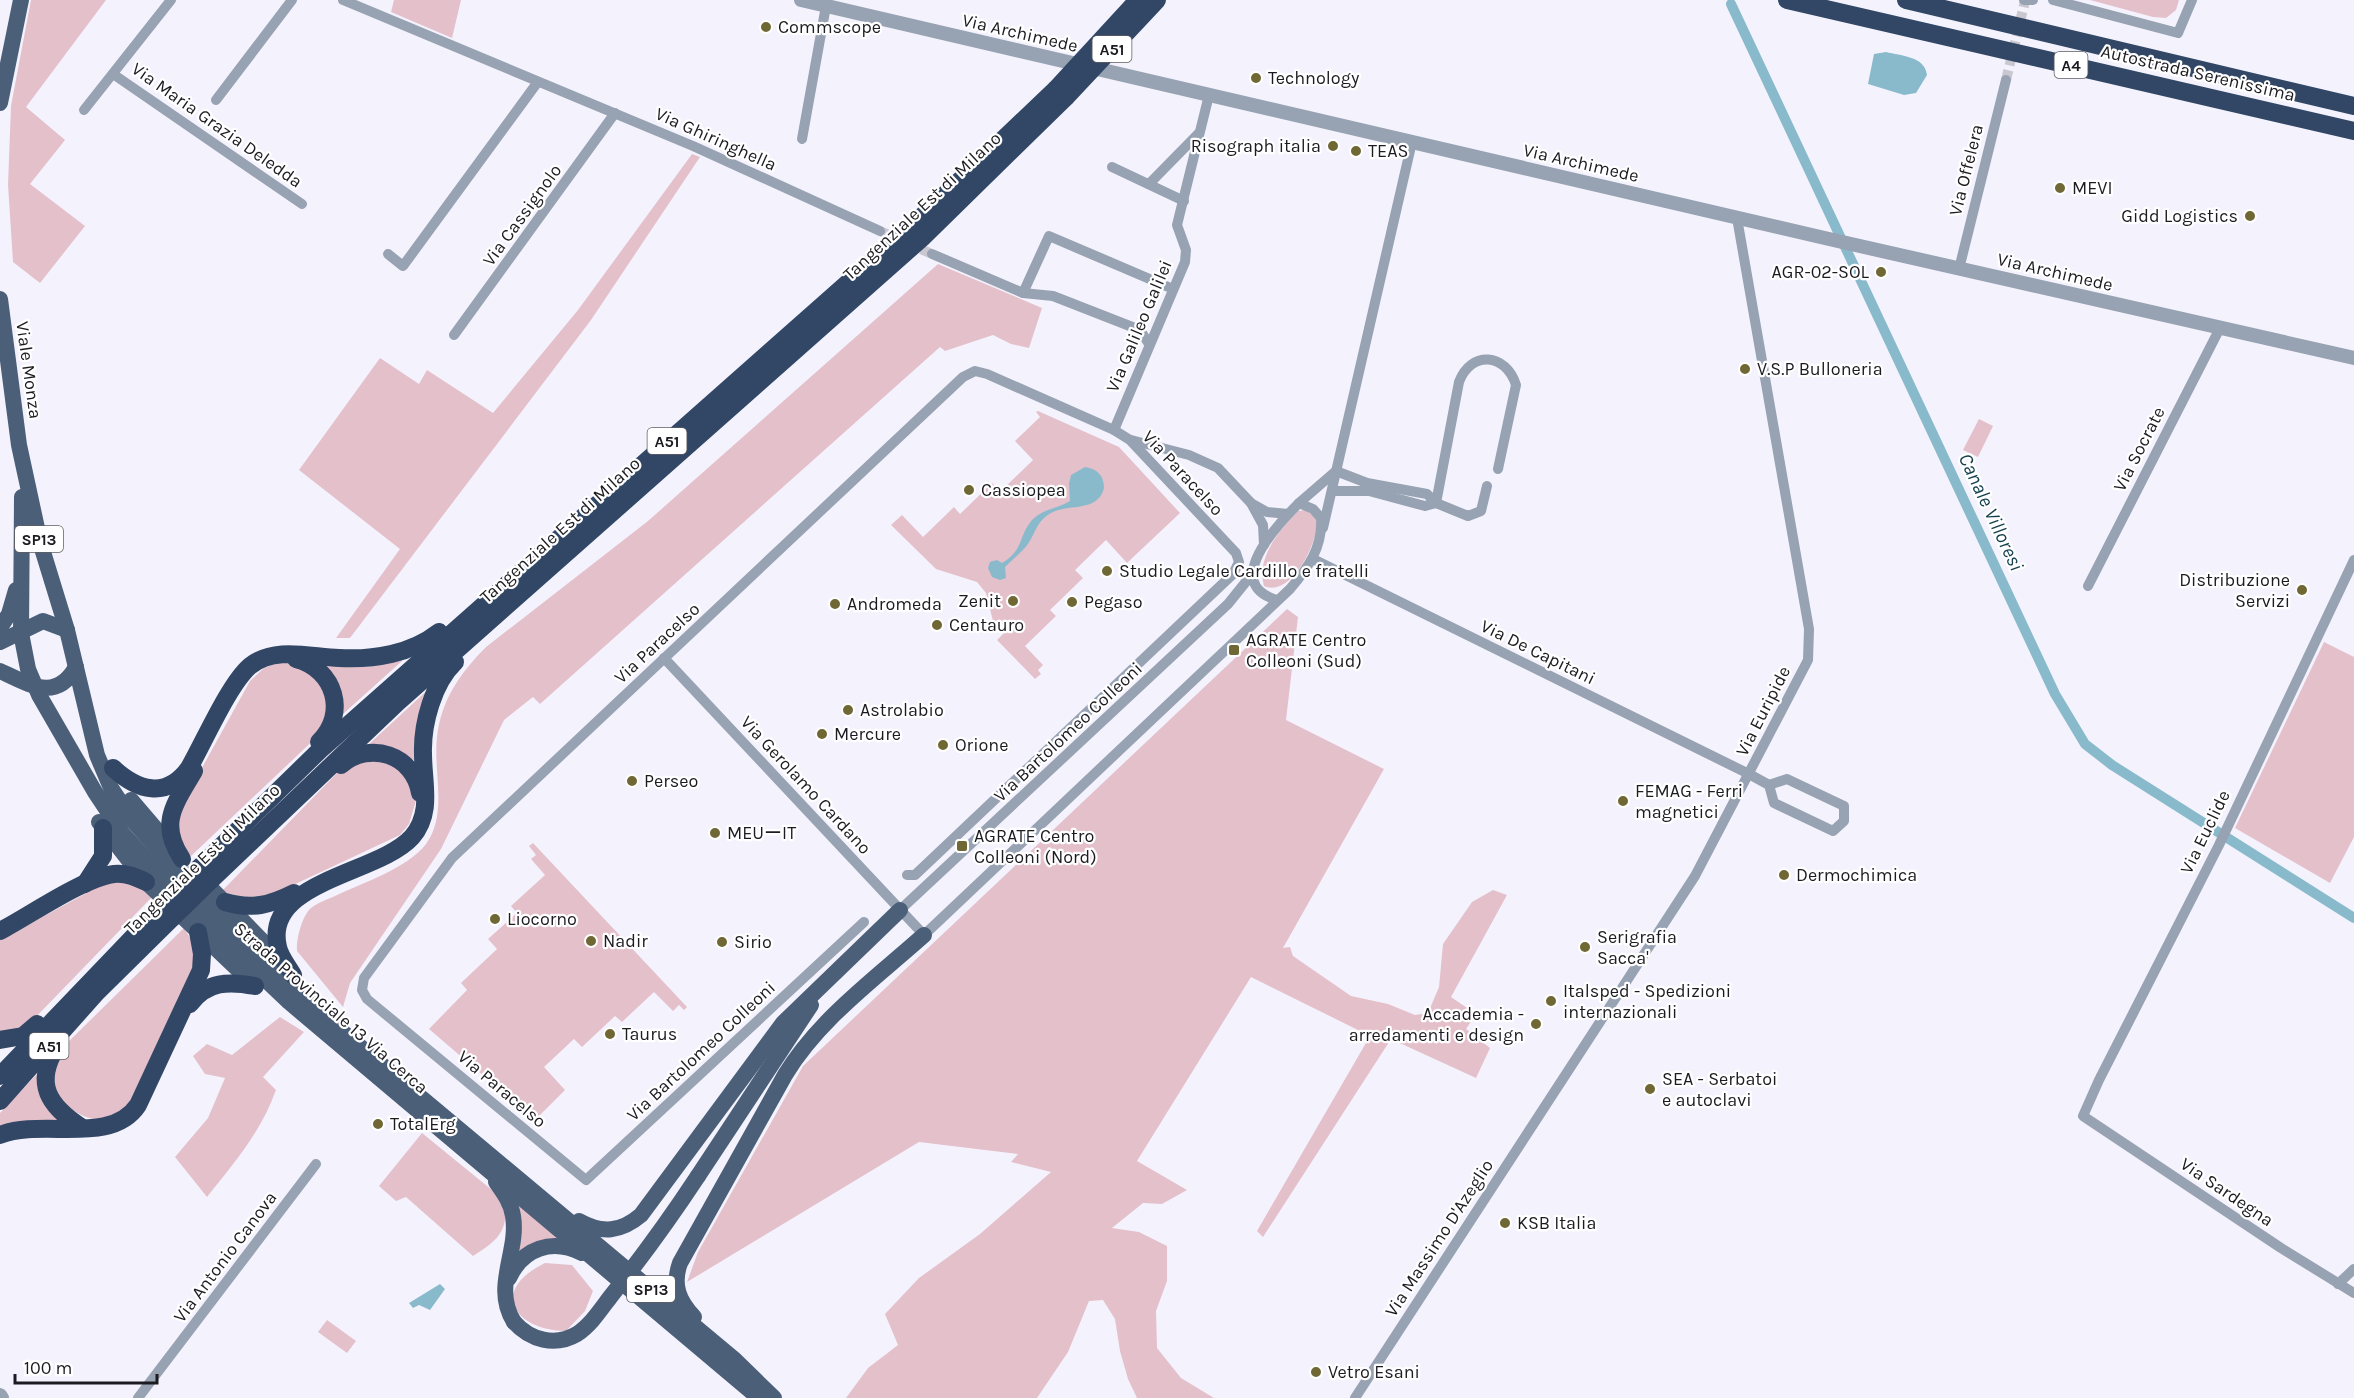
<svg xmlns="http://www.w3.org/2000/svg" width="2354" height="1398" viewBox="0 0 2354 1398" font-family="Karla,'Noto Sans JP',sans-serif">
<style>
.green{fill:#e4c0cb}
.water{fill:#89bacc}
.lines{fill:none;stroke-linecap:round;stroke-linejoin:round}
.canal{stroke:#89bacc;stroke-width:10}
.minor-tunnel{stroke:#c9c8d1;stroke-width:10;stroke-dasharray:10 5;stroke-linecap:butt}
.minor{stroke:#97a2b2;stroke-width:10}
.tertiary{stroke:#97a2b2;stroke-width:14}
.primary{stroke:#4b5f79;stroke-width:16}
.motorway{stroke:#314765;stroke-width:18}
.primary-bridge{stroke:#4b5f79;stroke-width:16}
.motorway-bridge{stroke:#314765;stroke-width:18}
.poi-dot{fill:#6f6734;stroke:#fff;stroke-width:2}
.labels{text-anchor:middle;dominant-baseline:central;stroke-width:4.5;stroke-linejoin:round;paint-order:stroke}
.shield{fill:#fff;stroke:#605f64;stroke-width:1.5}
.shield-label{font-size:16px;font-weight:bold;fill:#1c1b21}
.poi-label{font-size:18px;fill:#1c1b21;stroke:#fff;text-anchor:start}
.street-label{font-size:18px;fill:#1c1b21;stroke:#fff}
.water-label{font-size:20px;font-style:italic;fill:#133f4d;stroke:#fff}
</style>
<rect width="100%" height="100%" fill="#f4f3fd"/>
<!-- green -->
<g class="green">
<path d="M 31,0 L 106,0 L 26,107 L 65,140 L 30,184 L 85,226 L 40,283 L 13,262 L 8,185 L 11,106 Z"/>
<path d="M 394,0 L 461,0 L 452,38 L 391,12 Z"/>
<path d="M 2090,0 L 2179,0 L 2176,10 L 2166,18 L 2153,17 Z"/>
<path d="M 692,154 L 700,157 L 591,320 L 350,638 L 336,638 L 400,549 L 299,470 L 380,358 L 419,384 L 427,370 L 493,413 L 578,310 Z"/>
<path d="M 938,264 L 1042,308 L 1029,348 L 1011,344 L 993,335 L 945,351 L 940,347 L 540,704 L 533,697 L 504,720 L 441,849 L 350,983 L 343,1007 L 297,951 C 296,939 302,916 311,908 C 317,903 328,899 335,896 C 362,883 408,868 426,844 C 448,814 433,772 437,737 C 441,700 461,672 486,647 L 648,521 Z"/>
<path d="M 1038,411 L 1119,447 L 1180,513 L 1127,563 L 1106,540 L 1075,570 L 1083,578 L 1050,610 L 1056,616 L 1025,646 L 1043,665 L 1038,670 L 1041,674 L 1035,679 L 997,640 L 1004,633 L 993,621 L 986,593 L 977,582 L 936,569 L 891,525 L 902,515 L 923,537 L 954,507 L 960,514 L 992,483 L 1001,491 L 1033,460 L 1015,441 L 1040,417 L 1036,412 Z"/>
<path d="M 1979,419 L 1993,426 L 1978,457 L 1963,450 Z"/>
<path d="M 1306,510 L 1317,519 C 1319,542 1291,598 1264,586 C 1256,557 1279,531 1298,511 Z"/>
<path d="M 1287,609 L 1298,617 L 1286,720 L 1384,769 L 1283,948 L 1290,947 L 1293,956 L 1351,996 L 1388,1004 L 1415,1015 L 1428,1013 L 1439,987 L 1443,944 L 1472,902 L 1493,890 L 1507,895 L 1451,997 L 1476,1014 L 1466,1029 L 1490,1048 L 1476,1078 L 1391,1039 L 1263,1237 L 1257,1231 L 1370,1036 L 1251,977 L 1137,1161 L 1187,1190 L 1162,1204 L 1143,1203 L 1112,1228 L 1139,1232 L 1167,1246 L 1167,1281 L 1156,1311 L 1157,1348 L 1181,1378 L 1214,1398 L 1137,1398 L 1128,1379 L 1120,1351 L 1115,1319 L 1103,1300 L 1089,1301 L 1068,1352 L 1037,1398 L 846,1398 L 868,1368 L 898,1345 L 885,1314 L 919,1278 L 980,1234 L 1051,1172 L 1011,1162 L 1018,1154 L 919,1142 L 687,1282 L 698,1252 L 803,1066 Z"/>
<path d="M 2324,642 L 2354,657 L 2354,837 L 2330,883 L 2235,828 Z"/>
<path d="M 402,658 L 402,661 L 343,714 L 341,698 L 322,663 Z"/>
<path d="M 277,663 L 295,663 L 316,674 L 329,707 L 320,734 L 191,856 C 173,837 174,825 183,802 L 250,681 L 264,668 Z"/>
<path d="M 433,685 L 418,762 L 377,744 L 369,744 Z"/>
<path d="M 375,757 L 404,770 L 417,797 L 409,824 L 400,835 L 274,894 C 255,898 241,899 222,891 L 338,772 Z"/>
<path d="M 533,843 L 687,1007 L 684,1010 L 679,1005 L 673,1011 L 654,992 L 622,1022 L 615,1016 L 582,1047 L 574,1039 L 544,1067 L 565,1090 L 535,1120 L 429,1029 L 467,990 L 461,983 L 497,949 L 488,939 L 517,913 L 511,906 L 545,875 L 531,859 L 536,855 L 529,846 Z"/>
<path d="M 133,881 L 153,896 L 31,1022 L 21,1028 L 0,1032 L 0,940 L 105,883 Z"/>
<path d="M 184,928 L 195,946 L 192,973 L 129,1103 C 102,1131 81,1119 56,1096 L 52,1067 L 60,1050 Z"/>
<path d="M 280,1017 L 304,1032 L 263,1077 L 276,1090 C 261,1132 234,1163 207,1197 L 175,1157 L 208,1118 L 225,1078 L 205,1074 L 193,1056 L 207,1044 L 232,1055 Z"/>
<path d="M 41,1070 L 60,1120 L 0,1130 L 0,1113 Z"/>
<path d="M 422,1133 L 503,1199 C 511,1230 497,1241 473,1256 L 406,1197 L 396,1201 L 379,1186 Z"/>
<path d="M 514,1198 L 568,1243 L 515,1260 Z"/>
<path d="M 545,1263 L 572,1265 L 593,1291 L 585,1311 L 566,1331 C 513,1330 489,1290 545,1263 Z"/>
<path d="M 327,1320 L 356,1341 L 347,1353 L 318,1332 Z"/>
</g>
<!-- water -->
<g class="water">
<path d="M 1886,52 C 1901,56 1925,56 1927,75 L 1916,93 L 1904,95 L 1868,84 L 1874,54 Z"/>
<path d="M 1085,467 C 1097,469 1104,475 1104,488 C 1098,512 1070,504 1053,512 C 1037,520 1037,530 1028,544 C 1022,552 1013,559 1005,567 L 1006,578 L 1000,580 L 992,577 L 988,568 L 990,562 L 997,560 L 1002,563 C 1023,550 1018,540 1029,524 C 1039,509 1057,509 1070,501 L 1069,484 L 1071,475 Z"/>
<path d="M 440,1284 L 445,1289 L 430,1310 L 419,1305 L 413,1308 L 409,1303 Z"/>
</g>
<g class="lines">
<!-- canal -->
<path class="canal" d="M 1731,4 L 2055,694 L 2085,744 L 2112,765 L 2354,918"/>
<!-- minor-tunnel -->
<g class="minor-tunnel">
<path d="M 2006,80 L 2025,1"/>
<path d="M 880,231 L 932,254"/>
</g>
<!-- minor -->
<g class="minor">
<path d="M 343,0 L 693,146 L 880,231"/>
<path d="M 2024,0 L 2033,0"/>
<path d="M 2053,0 L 2178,33 L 2192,0"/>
<path d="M 113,74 L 302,204"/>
<path d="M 216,100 L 292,0"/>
<path d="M 84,110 L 171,0"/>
<path d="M 802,139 L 826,6"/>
<path d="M 1112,167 L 1184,201"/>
<path d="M 1149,184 L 1199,133"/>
<path d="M 388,254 L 403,266 L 537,83"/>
<path d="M 932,254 L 1023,293 L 1053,296 L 1140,330 L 1149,344"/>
<path d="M 1959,269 L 2006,80"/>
<path d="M 1023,293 L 1049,236 L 1173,289"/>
<path d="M 454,335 L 615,113"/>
<path d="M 1114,430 L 1185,262 L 1186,250 L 1177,225 L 1209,95"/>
<path d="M 1131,440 L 1189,455 L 1218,468 L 1251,503 L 1263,525 L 1264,545"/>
<path d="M 1336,471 L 1367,483 L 1427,494 L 1436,503"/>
<path d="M 1487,486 L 1481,511 L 1468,516 L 1436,503 L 1459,382 C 1471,350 1506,353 1516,385 L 1498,469"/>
<path d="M 1334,491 L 1369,491 L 1425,506 L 1436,503"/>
<path d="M 1251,503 L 1267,512 L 1288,514"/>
<path d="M 1299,503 L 1336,471"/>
<path d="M 1323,528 L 1412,142"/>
<path d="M 1313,559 L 1749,774 L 1769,785 L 1774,803 L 1833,831 L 1844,821 L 1844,806 L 1787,779 L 1769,785"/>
<path d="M 2354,560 L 2219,845 L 2099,1080 L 2083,1116 L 2281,1248 L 2354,1293"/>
<path d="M 2088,586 L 2220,328"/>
<path d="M 664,658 L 924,935 L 1290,589 C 1308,568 1323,547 1321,518 L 1313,509 L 1299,503 C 1277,525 1221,584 1277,600"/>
<path d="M 900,910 L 1228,604 L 1253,573"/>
<path d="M 864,922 L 586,1180 L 367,999 L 362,990 L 364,978 L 452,858 L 963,377 L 975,371 L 987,374 L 1114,430 L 1130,440 L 1236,553 L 1239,562 L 1233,574 L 915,875 L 907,875"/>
<path d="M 2338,1284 L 2354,1269"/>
<path d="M 138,1398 L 316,1164"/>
<path d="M 1355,1398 L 1695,876 L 1808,660 L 1809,629 L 1737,218"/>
</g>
<!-- tertiary -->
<g class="tertiary">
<path d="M 801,0 L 1829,239 L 2354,358"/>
<path d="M 0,1395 L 2,1398"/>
</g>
<!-- primary -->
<g class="primary">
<path d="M 0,103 L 21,0"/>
<path d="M 0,299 L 19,445 L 40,542 L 67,630 L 97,755 L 111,788 L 132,820 L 210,907 L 321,1014 L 735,1360 L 774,1398"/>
<path d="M 22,497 L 21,633 L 28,669 L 39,695 L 95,792 L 123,834 L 200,917 L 289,1002 L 759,1398"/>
<path d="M 0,628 L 9,614 L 16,590"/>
<path d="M 0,642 L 43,621 L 67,630"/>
<path d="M 0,671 C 29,684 56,703 76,667"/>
<path d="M 131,800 L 178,855"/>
<path d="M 99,822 L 146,882 L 250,981"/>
<path d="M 199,876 L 275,954"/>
<path d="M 698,1176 L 811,1005"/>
<path d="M 496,1182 C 504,1193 511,1203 513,1216 C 519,1252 492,1287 514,1322"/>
<path d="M 579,1221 C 602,1234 621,1232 641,1215 L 783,1023 L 900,910"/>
<path d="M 509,1278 C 523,1248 552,1238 582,1253"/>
<path d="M 694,1317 C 679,1301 672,1285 680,1263 L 785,1075 C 819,1019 876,978 924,935"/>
</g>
<!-- motorway -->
<g class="motorway">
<path d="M 1787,0 L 2354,131"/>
<path d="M 1906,0 L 2354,106"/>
<path d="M 296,659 C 335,669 348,714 319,742"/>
<path d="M 341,765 C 370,740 414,755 420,793"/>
<path d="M 113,768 C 137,790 166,800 189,768 C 204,742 229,684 250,666 C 275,646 310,657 339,658 C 373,660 411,654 439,632"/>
<path d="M 182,859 C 158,823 175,804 194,771"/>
<path d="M 199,868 L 320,750 L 911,227 L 1056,89"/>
<path d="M 211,880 L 398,702 L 922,238 L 1066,97"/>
<path d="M 85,884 L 103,856 L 103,828"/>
<path d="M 225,902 C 252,910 270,905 294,893"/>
<path d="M 0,931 C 29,916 83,878 114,874 C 127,873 136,877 146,882"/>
<path d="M 293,975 C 288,966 280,957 278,947 C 262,881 379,874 412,837 C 433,813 423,783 423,754 C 422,724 433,683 455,662"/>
<path d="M 190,1004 C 207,981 229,981 255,986"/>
<path d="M 0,1040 L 23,1036 L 37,1024"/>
<path d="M 56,1048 C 34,1084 49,1106 81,1127"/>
<path d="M 0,1076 L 161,908"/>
<path d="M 0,1101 L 97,992 L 172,918"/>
<path d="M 0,1135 C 43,1118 111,1146 138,1105 L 201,970 L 202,954 L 198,932"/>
</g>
<!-- primary-bridge -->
<path class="primary-bridge" d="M 514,1322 C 530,1340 555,1347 577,1334 C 591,1325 601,1309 611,1296 C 642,1257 671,1217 698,1176"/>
<!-- motorway-bridge -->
<g class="motorway-bridge">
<path d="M 1056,89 L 1138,0"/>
<path d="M 1066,97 L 1157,0"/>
<path d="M 161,908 L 199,868"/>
<path d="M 172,918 L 211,880"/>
</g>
</g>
<!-- markers -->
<g class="poi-dot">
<circle cx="766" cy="27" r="6"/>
<circle cx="1256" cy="78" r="6"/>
<circle cx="1333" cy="146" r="6"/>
<circle cx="1356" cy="151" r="6"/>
<circle cx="2060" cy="188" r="6"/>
<circle cx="2250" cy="216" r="6"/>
<circle cx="1881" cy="272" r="6"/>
<circle cx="1745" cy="369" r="6"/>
<circle cx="969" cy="490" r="6"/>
<circle cx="1107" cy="571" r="6"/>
<circle cx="2302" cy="590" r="6"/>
<circle cx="1013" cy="601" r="6"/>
<circle cx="1072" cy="602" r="6"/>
<circle cx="835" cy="604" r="6"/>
<circle cx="937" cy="625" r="6"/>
<rect x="1228" y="644" width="12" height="12" rx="3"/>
<circle cx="848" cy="710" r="6"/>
<circle cx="822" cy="734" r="6"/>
<circle cx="943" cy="745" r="6"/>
<circle cx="632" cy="781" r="6"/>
<circle cx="1623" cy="801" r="6"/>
<circle cx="715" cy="833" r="6"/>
<rect x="956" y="840" width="12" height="12" rx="3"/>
<circle cx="1784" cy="875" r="6"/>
<circle cx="495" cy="919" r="6"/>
<circle cx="591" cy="941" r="6"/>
<circle cx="722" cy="942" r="6"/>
<circle cx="1585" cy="947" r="6"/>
<circle cx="1551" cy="1001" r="6"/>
<circle cx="1536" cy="1024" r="6"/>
<circle cx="610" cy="1034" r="6"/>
<circle cx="1650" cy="1089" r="6"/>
<circle cx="378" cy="1124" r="6"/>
<circle cx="1505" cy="1223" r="6"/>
<circle cx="1316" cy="1372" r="6"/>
</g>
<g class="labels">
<!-- shield labels -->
<g class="shield">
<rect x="1092.5" y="36" width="39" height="26" rx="4.5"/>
<rect x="2054.5" y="52" width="33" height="26" rx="4.5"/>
<rect x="647.5" y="428" width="39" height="26" rx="4.5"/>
<rect x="15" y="526" width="48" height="26" rx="4.5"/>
<rect x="29.5" y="1033" width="39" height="26" rx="4.5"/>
<rect x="627" y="1276" width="48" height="26" rx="4.5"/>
</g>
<g class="shield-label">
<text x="1112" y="49">A51</text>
<text x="2071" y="65">A4</text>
<text x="667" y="441">A51</text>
<text x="39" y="539">SP13</text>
<text x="49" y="1046">A51</text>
<text x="651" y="1289">SP13</text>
</g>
<!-- poi labels -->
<g class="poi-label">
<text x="778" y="27">Commscope</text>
<text x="1268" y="78">Technology</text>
<text x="1321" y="146" text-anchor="end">Risograph italia</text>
<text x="1368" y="151">TEAS</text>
<text x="2072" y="188">MEVI</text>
<text x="2238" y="216" text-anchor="end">Gidd Logistics</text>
<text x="1869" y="272" text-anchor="end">AGR-02-SOL</text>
<text x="1757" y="369">V.S.P Bulloneria</text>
<text x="981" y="490">Cassiopea</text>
<text x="1119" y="571">Studio Legale Cardillo e fratelli</text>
<text x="2290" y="580" text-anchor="end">Distribuzione<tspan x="2290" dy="21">Servizi</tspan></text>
<text x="1001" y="601" text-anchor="end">Zenit</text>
<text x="1084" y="602">Pegaso</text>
<text x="847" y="604">Andromeda</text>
<text x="949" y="625">Centauro</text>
<text x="1246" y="640">AGRATE Centro<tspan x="1246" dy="21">Colleoni (Sud)</tspan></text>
<text x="860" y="710">Astrolabio</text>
<text x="834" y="734">Mercure</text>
<text x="955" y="745">Orione</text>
<text x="644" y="781">Perseo</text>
<text x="1635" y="791">FEMAG - Ferri<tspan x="1635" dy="21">magnetici</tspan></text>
<text x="727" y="833">MEUーIT</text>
<text x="974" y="836">AGRATE Centro<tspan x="974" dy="21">Colleoni (Nord)</tspan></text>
<text x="1796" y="875">Dermochimica</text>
<text x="507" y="919">Liocorno</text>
<text x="1597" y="937">Serigrafia<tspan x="1597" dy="21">Sacca'</tspan></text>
<text x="603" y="941">Nadir</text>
<text x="734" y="942">Sirio</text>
<text x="1563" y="991">Italsped - Spedizioni<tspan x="1563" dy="21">internazionali</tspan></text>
<text x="1524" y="1014" text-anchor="end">Accademia -<tspan x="1524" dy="21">arredamenti e design</tspan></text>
<text x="622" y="1034">Taurus</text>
<text x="1662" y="1079">SEA - Serbatoi<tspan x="1662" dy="21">e autoclavi</tspan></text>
<text x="390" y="1124">TotalErg</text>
<text x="1517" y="1223">KSB Italia</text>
<text x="1328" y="1372">Vetro Esani</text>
</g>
<!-- street labels -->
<g class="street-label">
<text transform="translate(1020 33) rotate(13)">Via Archimede</text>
<text transform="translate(2198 73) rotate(13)">Autostrada Serenissima</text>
<text transform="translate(217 125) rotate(35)">Via Maria Grazia Deledda</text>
<text transform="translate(716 139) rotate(24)">Via Ghiringhella</text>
<text transform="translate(1581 163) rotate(13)">Via Archimede</text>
<text transform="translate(1966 170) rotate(-76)">Via Offelera</text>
<text transform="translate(922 206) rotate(-43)">Tangenziale Est di Milano</text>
<text transform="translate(522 215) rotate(-54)">Via Cassignolo</text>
<text transform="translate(2055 272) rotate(13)">Via Archimede</text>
<text transform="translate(1139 326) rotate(-67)">Via Galileo Galilei</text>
<text transform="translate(29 370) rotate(82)">Viale Monza</text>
<text transform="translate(2139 449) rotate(-63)">Via Socrate</text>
<text transform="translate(1183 473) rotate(47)">Via Paracelso</text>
<text transform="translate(560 530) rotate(-42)">Tangenziale Est di Milano</text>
<text transform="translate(657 643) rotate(-43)">Via Paracelso</text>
<text transform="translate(1538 652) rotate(26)">Via De Capitani</text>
<text transform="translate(1763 711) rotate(-63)">Via Euripide</text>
<text transform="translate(1068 732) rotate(-43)">Via Bartolomeo Colleoni</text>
<text transform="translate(806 785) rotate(47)">Via Gerolamo Cardano</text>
<text transform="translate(2205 832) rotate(-64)">Via Euclide</text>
<text transform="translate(202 859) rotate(-44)">Tangenziale Est di Milano</text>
<text transform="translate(331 1008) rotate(41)">Strada Provinciale 13 Via Cerca</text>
<text transform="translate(701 1051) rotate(-43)">Via Bartolomeo Colleoni</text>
<text transform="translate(502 1089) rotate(40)">Via Paracelso</text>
<text transform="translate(2227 1192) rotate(34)">Via Sardegna</text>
<text transform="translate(1439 1238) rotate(-57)">Via Massimo D'Azeglio</text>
<text transform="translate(225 1257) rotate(-53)">Via Antonio Canova</text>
</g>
<!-- water labels -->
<g class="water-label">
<text transform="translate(1991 512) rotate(65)">Canale Villoresi</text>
</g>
</g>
<!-- scale -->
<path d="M15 1374v9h142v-9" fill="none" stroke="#1c1b21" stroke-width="3"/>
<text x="24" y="1374" font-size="18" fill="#1c1b21" stroke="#ffffff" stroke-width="4.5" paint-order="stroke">100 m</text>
</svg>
